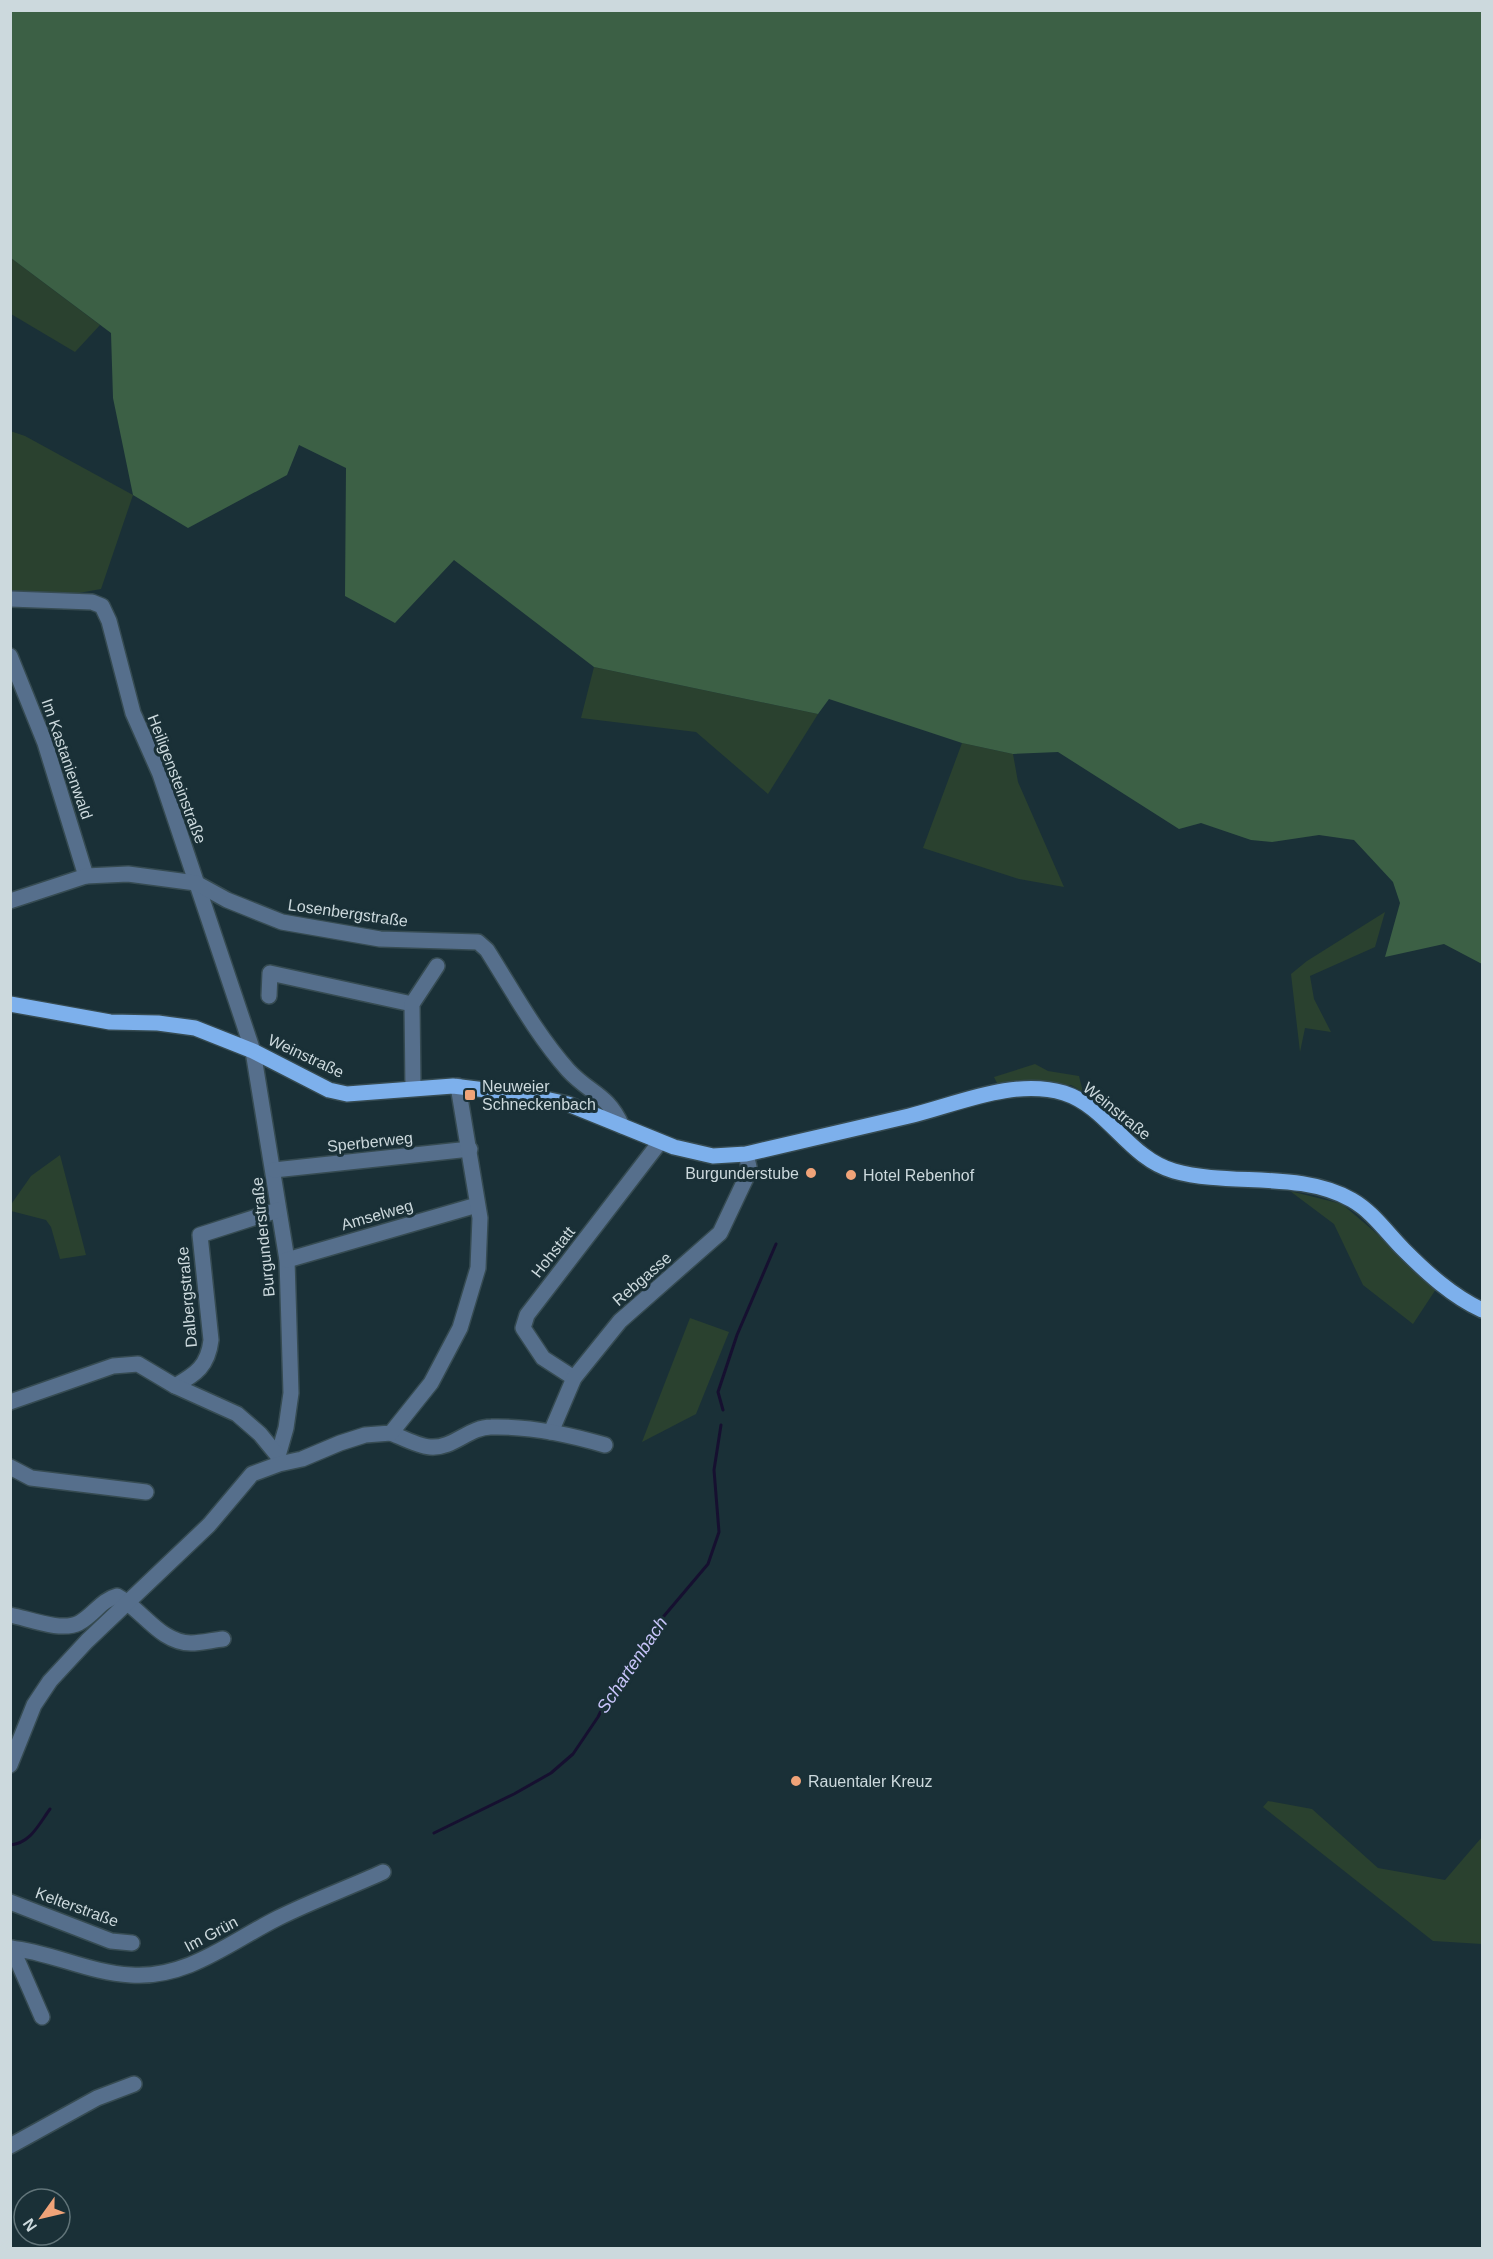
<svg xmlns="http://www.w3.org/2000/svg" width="1493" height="2259" viewBox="0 0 1493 2259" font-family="Helvetica,sans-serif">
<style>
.green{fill:#2a412f}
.forest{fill:#3c6045}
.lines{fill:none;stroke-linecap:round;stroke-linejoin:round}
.stream{stroke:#161030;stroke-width:3}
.minor-casing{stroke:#364b52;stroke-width:18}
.major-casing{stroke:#364b52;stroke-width:18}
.minor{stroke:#566f8c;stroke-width:15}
.major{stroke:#7db0ec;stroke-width:15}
.poi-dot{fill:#f0a378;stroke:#1a3037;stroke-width:2}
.labels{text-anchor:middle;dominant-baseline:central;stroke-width:6;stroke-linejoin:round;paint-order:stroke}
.street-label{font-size:16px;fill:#ccd9dd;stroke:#1a3037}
.poi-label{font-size:16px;fill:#ccd9dd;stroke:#1a3037;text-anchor:start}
.water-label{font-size:18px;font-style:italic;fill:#c8c5fa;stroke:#1a3037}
</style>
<rect width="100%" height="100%" fill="#1a3037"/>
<!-- green -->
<g class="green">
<path d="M 11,258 L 100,325 L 75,352 L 11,314 Z"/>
<path d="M 10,431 L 25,436 L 133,495 L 101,589 L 68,595 L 11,590 Z"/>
<path d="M 594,667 L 818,714 L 768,794 L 696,732 L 581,718 Z"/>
<path d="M 962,743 L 1013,754 L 1018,782 L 1064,887 L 1019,879 L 923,848 Z"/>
<path d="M 1385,912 L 1375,947 L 1310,976 L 1314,999 L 1331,1032 L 1305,1028 L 1300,1052 L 1291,974 L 1307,961 Z"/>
<path d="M 1035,1064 L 1048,1071 L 1079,1076 L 1083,1092 L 1071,1085 L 998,1085 L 994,1077 Z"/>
<path d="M 60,1155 L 86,1255 L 60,1259 L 51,1227 L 46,1220 L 11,1211 L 10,1206 L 31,1176 Z"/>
<path d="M 1290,1191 L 1342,1204 L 1438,1286 L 1413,1324 L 1363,1285 L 1334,1224 Z"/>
<path d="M 690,1318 L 729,1332 L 696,1414 L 642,1442 Z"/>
<path d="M 1268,1801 L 1312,1809 L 1378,1868 L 1445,1880 L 1482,1837 L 1482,1944 L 1433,1941 L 1263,1807 Z"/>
</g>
<!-- forest -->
<path class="forest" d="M 11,10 L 1482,11 L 1482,964 L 1444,944 L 1385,957 L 1400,903 L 1393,882 L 1354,840 L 1319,835 L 1272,842 L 1251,840 L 1201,823 L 1179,829 L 1058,752 L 1013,754 L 962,743 L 829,699 L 818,714 L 594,667 L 454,560 L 395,623 L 345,596 L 346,468 L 299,445 L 287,475 L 188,528 L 133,495 L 113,398 L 111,333 L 11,258 Z"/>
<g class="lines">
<!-- stream -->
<g class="stream">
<path d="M 723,1410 L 718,1392 L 737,1335 L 776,1244"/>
<path d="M 434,1833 L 514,1794 L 551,1773 L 573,1754 L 598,1717 L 617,1679 L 653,1629 L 708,1564 L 719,1532 L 714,1470 L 721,1425"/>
<path d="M 10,1845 C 31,1843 39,1824 50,1809"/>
</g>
<!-- minor casing -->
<g class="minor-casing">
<g id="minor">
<path d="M 10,599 L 92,602 L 102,606 L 109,621 L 133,713 L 160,774 L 253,1051 L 287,1260 L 291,1393 L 286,1428 L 278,1456"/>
<path d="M 10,656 L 45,743 L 86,876"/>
<path d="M 10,901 L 86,876 L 128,874 L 196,883 L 227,900 L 282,922 L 380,939 L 478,942 L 487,950 C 513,991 536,1034 568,1070 C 590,1094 607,1093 622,1126"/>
<path d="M 269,996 L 270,973 L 412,1004"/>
<path d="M 413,1088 L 412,1004 L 437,966"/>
<path d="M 274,1170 L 470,1149"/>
<path d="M 287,1260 L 477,1205"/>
<path d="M 574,1378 L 543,1358 L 523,1328 L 527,1315 L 660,1142"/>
<path d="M 175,1386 C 196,1374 208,1366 211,1340 L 200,1235 L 278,1210"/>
<path d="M 10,1402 L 113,1366 L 138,1364 L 175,1386 L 237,1414 L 260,1434 L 278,1456 L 279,1461"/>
<path d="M 551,1432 L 574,1378 L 620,1321 L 720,1233 L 746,1178 L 749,1167 L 746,1154"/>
<path d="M 391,1433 C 403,1438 418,1446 430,1447 C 453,1449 469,1427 491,1427 C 530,1426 568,1434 605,1445"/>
<path d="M 10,1467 L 31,1478 L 146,1492"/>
<path d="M 10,1615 C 30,1619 61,1632 79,1623 C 94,1615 101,1600 117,1596 C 142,1609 160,1643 191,1643 C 201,1643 213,1640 223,1639"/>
<path d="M 10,1765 L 34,1705 L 50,1681 L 87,1641 L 209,1525 L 252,1474 L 279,1464 L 302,1459 L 340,1443 L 365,1435 L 391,1433 L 431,1383 L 460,1328 L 478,1268 L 480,1218 L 458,1086"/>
<path d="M 10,1902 L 111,1941 L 132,1943"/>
<path d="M 10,1948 C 51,1952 89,1973 131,1975 C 187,1979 230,1942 278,1918 C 312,1901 348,1888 383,1872"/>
<path d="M 12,1948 L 42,2017"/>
<path d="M 10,2146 L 97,2098 L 134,2084"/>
</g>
</g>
<!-- major casing -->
<g class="major-casing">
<path id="major" d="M 10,1004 L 110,1022 L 158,1023 L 195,1028 L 253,1051 L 329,1090 L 347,1094 L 453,1086 L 527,1095 L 568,1104 L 674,1147 L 713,1156 L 746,1154 C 800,1141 855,1129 909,1116 C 958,1104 1014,1078 1064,1093 C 1108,1107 1128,1158 1174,1171 C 1231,1187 1299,1170 1352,1200 C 1373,1212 1387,1233 1404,1250 C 1427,1273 1452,1296 1482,1310"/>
</g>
<!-- minor -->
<use href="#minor" class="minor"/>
<!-- major -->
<use href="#major" class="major"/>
</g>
<!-- markers -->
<g class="poi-dot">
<rect x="464" y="1089" width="12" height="12" rx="3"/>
<circle cx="811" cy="1173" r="6"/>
<circle cx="851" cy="1175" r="6"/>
<circle cx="796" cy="1781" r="6"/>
</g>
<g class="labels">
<!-- street labels -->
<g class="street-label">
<text transform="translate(67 759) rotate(71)">Im Kastanienwald</text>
<text transform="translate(177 779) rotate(69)">Heiligensteinstraße</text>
<text transform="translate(348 913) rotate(8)">Losenbergstraße</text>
<text transform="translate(306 1056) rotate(25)">Weinstraße</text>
<text transform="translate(1117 1111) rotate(39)">Weinstraße</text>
<text transform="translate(370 1142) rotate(-6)">Sperberweg</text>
<text transform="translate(377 1215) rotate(-16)">Amselweg</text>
<text transform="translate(263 1237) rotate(-96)">Burgunderstraße</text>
<text transform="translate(553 1252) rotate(-52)">Hohstatt</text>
<text transform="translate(642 1279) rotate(-41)">Rebgasse</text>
<text transform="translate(187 1297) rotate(-95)">Dalbergstraße</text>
<text transform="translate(77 1907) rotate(20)">Kelterstraße</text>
<text transform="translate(211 1934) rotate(-28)">Im Grün</text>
</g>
<!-- poi labels -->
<g class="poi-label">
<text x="482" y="1086">Neuweier<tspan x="482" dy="18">Schneckenbach</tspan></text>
<text x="799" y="1173" text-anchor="end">Burgunderstube</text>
<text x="863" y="1175">Hotel Rebenhof</text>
<text x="808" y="1781">Rauentaler Kreuz</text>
</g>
<!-- water labels -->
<g class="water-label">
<text transform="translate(632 1665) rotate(-56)">Schartenbach</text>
</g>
</g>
<!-- border -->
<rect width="1493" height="2259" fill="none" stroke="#ccd9dd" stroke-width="24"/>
<!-- north arrow -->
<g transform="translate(42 2217) rotate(236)"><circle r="28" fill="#1a3037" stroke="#617479" stroke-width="1.5"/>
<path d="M0-4.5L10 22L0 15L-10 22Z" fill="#f0a378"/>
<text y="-9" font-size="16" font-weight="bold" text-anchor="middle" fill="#ccd9dd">N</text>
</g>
</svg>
